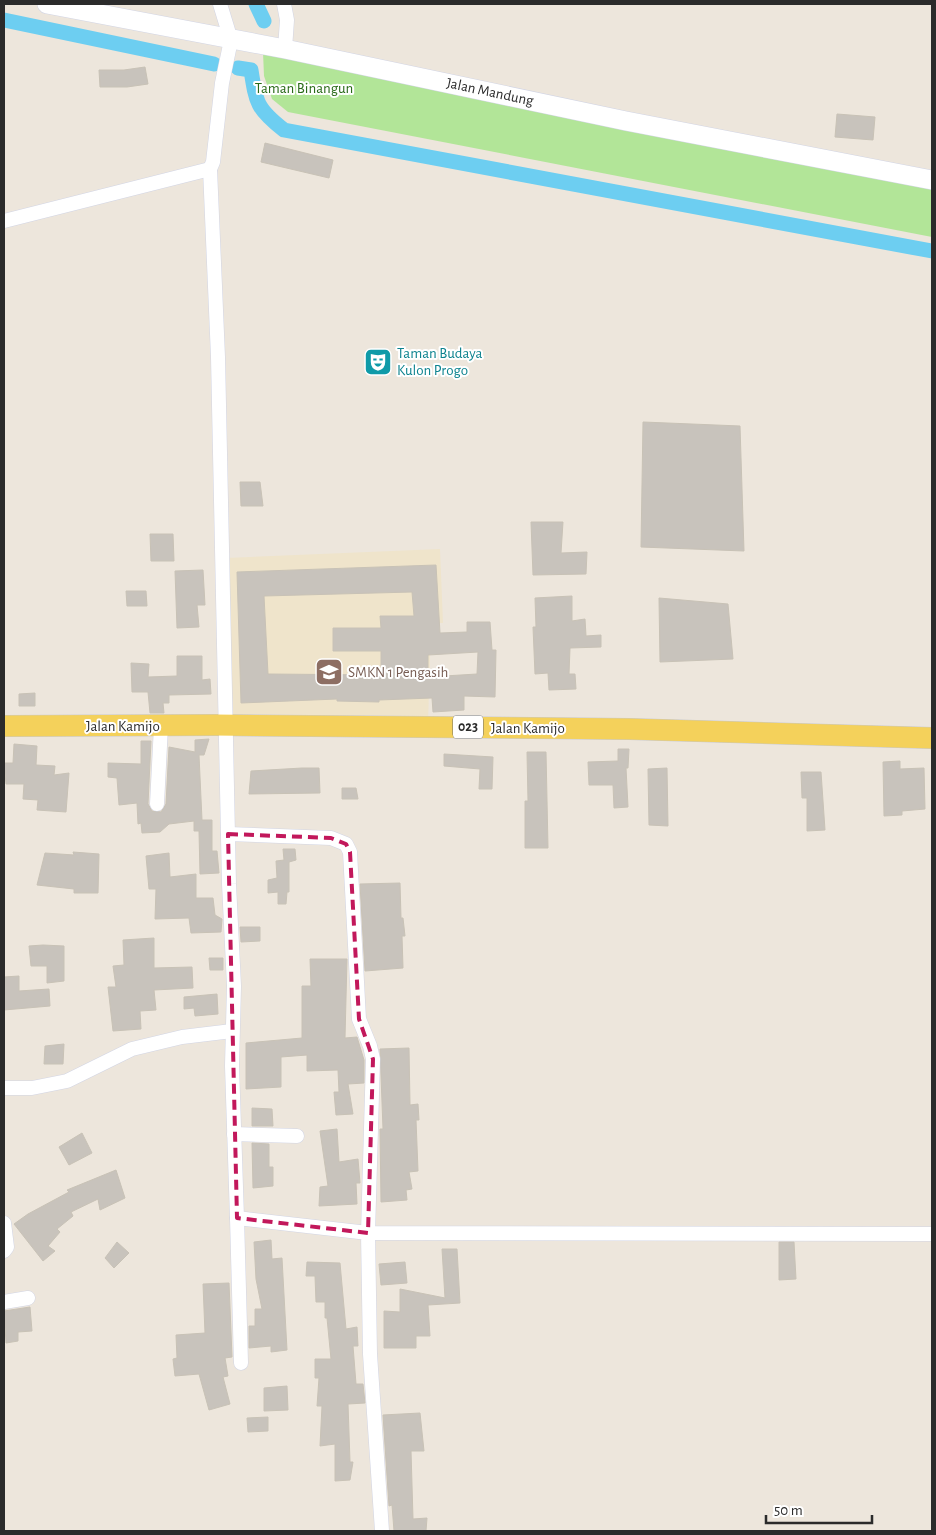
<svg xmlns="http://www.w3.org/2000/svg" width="936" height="1535" viewBox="0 0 936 1535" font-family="'Alegreya Sans',sans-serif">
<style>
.education{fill:#efe4cb}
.green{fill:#b2e598}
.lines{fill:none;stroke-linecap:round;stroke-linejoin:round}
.canal{stroke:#6dcef1;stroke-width:15}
.building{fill:#c8c3bc;stroke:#c8c2b6;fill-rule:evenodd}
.street-casing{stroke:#d2d5e4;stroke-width:15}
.secondary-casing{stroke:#d2d5e4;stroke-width:20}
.primary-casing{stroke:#c8c8c8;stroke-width:22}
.street{stroke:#fff;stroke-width:14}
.secondary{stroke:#fff;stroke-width:19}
.primary{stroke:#f4d15b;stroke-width:21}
.marked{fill:none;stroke:#c2185b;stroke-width:4;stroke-dasharray:10 6;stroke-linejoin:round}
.labels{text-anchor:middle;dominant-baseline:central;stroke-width:4;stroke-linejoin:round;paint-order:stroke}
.shield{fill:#fff;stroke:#6b6b6b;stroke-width:1}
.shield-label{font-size:14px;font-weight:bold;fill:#2b2b2b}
.park-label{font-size:15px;fill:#296a18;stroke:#fff}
.street-label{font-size:15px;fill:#2b2b2b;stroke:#fff}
.culture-label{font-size:15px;fill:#0d838f;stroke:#fff;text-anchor:start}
.education-label{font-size:15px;fill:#785e54;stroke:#fff;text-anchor:start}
</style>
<rect width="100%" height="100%" fill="#ede6dc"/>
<!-- education -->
<path class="education" d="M 440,549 L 443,623 L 431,623 L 428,724 L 231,720 L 226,558 Z"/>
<!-- green -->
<path class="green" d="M 263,52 L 932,186 L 932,237 L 288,112 L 272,99 L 264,76 Z"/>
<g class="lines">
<!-- canal -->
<g class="canal">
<path d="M 256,4 L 264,21"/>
<path d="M 4,20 L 214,64"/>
<path d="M 238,68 L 251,70 C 256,103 257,109 284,130 L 932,251"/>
</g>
</g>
<!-- building -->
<g class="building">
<path d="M 145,67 L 148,84 L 127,87 L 100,87 L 99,70 L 124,70 Z"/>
<path d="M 837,114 L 875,117 L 873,140 L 835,137 Z"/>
<path d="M 265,143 L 333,160 L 329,178 L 261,162 Z"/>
<path d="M 643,422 L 740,426 L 744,551 L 641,547 Z"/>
<path d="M 240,482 L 260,482 L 263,506 L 241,506 Z"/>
<path d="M 531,522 L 563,522 L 561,553 L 587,552 L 586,574 L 533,575 Z"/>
<path d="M 150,534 L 173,534 L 174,561 L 151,561 Z"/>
<path d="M 436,565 L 440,633 L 467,632 L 467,622 L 490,622 L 492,650 L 496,650 L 495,697 L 464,696 L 464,710 L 433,712 L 432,698 L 379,700 L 379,702 L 337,701 L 337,699 L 241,703 L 237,572 ZM 412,592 L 414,616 L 380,616 L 381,628 L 333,628 L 333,651 L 381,651 L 381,675 L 268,674 L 264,596 ZM 478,652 L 477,674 L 428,677 L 428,655 Z"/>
<path d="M 203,570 L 205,605 L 197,605 L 199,627 L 177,628 L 175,571 Z"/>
<path d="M 126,591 L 146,591 L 147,606 L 127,606 Z"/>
<path d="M 572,596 L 572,621 L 585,619 L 586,636 L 601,635 L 601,647 L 570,648 L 569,674 L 575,674 L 576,689 L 549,690 L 548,673 L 535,674 L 533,627 L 536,627 L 535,598 Z"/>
<path d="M 659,598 L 728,604 L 733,659 L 660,662 Z"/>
<path d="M 177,656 L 202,656 L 202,680 L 210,679 L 211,694 L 169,695 L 169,703 L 163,703 L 164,713 L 150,713 L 148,692 L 132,692 L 131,663 L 149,664 L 148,677 L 177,676 Z"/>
<path d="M 35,693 L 35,706 L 19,706 L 19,694 Z"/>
<path d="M 209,739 L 204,755 L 199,755 L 202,820 L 212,820 L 212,851 L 217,851 L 219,873 L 200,874 L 199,831 L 194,831 L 194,821 L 169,824 L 160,832 L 142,833 L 141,823 L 138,824 L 137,803 L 119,805 L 117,778 L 108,777 L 108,763 L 141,764 L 141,741 L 151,741 L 148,804 L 152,811 L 161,812 L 166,804 L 169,747 L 195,752 L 195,740 Z"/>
<path d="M 14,744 L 37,746 L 36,765 L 55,766 L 54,775 L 69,773 L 66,812 L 37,810 L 38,800 L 23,799 L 24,784 L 6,784 L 4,763 L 13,763 Z"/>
<path d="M 618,749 L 629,749 L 628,768 L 626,768 L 628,807 L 614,808 L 613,785 L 589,785 L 588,762 L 618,761 Z"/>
<path d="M 527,752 L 546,752 L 548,848 L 525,848 L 525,801 L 528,801 Z"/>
<path d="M 444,754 L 493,757 L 492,789 L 479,789 L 480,769 L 444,766 Z"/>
<path d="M 900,761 L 900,769 L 924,768 L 925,809 L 902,811 L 902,815 L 884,816 L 883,762 Z"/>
<path d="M 302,768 L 319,768 L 320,793 L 249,794 L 251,771 Z"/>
<path d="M 667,768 L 668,826 L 649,825 L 648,769 Z"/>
<path d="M 801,772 L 821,772 L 825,830 L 807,831 L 807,798 L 802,798 Z"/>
<path d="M 342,788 L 356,788 L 358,799 L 342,799 Z"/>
<path d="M 283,849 L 295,849 L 296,860 L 289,862 L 289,892 L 287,892 L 286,904 L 278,904 L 278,892 L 268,893 L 268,880 L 277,878 L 276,861 L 284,860 Z"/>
<path d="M 73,852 L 99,854 L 98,893 L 74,893 L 74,889 L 37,885 L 45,853 L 74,855 Z"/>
<path d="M 169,853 L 170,877 L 196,874 L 196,898 L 213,898 L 215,915 L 222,919 L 221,932 L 191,933 L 189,918 L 155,919 L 156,889 L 149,889 L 146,856 Z"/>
<path d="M 400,883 L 401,918 L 403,918 L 405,936 L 402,936 L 403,968 L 365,971 L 360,884 Z"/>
<path d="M 240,927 L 260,927 L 260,941 L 241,942 Z"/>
<path d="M 154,938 L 154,968 L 192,967 L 193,988 L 154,990 L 156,1010 L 140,1011 L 141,1029 L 113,1031 L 108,987 L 116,987 L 113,966 L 124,965 L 123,940 Z"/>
<path d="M 43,945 L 64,946 L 64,981 L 47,983 L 47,966 L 31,966 L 29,946 Z"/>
<path d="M 209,958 L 223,958 L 223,970 L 210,970 Z"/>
<path d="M 310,959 L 347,959 L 345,1038 L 357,1037 L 364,1060 L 364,1083 L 348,1084 L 353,1114 L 336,1115 L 334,1092 L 339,1092 L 338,1070 L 307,1071 L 307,1055 L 281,1057 L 281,1087 L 246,1089 L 246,1043 L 302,1038 L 302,986 L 311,986 Z"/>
<path d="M 19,976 L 19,991 L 49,989 L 50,1006 L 4,1010 L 4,977 Z"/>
<path d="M 217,994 L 218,1014 L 195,1016 L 194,1008 L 184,1009 L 184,997 Z"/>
<path d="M 64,1044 L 63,1064 L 44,1064 L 45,1046 Z"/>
<path d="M 409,1048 L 410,1105 L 418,1104 L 419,1120 L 416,1120 L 418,1171 L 409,1172 L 412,1189 L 406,1190 L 407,1200 L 381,1202 L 380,1129 L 383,1129 L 380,1049 Z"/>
<path d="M 252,1108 L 272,1109 L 273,1126 L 252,1126 Z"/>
<path d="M 337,1129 L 339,1162 L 358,1159 L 360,1183 L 356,1183 L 357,1204 L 319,1206 L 320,1187 L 328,1186 L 320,1131 Z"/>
<path d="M 82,1133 L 92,1153 L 69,1165 L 59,1147 Z"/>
<path d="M 252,1143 L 269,1144 L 269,1167 L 273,1167 L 273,1186 L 253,1188 Z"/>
<path d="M 116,1170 L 125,1198 L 100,1210 L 98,1199 L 71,1212 L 73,1216 L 57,1229 L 60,1232 L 48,1246 L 55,1251 L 43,1261 L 14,1224 L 28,1214 L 69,1192 L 67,1190 Z"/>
<path d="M 271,1240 L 272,1259 L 282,1258 L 287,1350 L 271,1352 L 271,1346 L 249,1348 L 249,1326 L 255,1326 L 255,1309 L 262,1309 L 256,1279 L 254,1242 Z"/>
<path d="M 117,1242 L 129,1253 L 114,1268 L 105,1258 Z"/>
<path d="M 779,1242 L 794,1242 L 796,1279 L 779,1280 Z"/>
<path d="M 442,1249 L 457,1249 L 460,1303 L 428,1305 L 430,1336 L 416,1336 L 416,1348 L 384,1348 L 384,1311 L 400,1312 L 400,1289 L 445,1298 Z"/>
<path d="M 307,1262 L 340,1263 L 346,1329 L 357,1327 L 358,1346 L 353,1346 L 356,1384 L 363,1384 L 365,1403 L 348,1404 L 350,1462 L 353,1462 L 350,1480 L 335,1481 L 335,1444 L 320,1446 L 322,1406 L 317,1406 L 319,1378 L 315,1378 L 315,1359 L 331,1359 L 327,1318 L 325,1318 L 325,1302 L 316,1302 L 315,1276 L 306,1276 Z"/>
<path d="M 405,1262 L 407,1283 L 381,1285 L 379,1264 Z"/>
<path d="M 229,1283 L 232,1357 L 225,1358 L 228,1376 L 223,1377 L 230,1404 L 209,1410 L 199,1374 L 175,1376 L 173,1359 L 177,1358 L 176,1335 L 205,1333 L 203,1284 Z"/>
<path d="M 30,1307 L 32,1331 L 18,1332 L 18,1341 L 6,1343 L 4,1311 Z"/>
<path d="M 287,1386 L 288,1410 L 264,1411 L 264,1388 Z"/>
<path d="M 420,1413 L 424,1451 L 411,1451 L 413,1519 L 427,1518 L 426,1531 L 394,1531 L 392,1505 L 389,1506 L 383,1415 Z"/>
<path d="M 268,1417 L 268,1431 L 248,1432 L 247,1418 Z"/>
</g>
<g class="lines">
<!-- street casing -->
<g class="street-casing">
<g id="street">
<path d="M 220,4 L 231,40 L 222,83 L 213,162 L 210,169 L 218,357 L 229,884 L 234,986 L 232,1066 L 237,1218 L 368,1233 L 370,1354 L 382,1531"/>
<path d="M 284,4 L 287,20 L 285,49"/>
<path d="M 4,221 L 210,169"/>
<path d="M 157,804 L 161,726"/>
<path d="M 228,834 L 331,838 L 346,844 L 350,852 L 359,1019 L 370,1046 L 373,1059 L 368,1233 L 932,1234"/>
<path d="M 4,1088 L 32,1088 L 67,1081 L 132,1049 L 182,1037 L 232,1031"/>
<path d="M 234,1134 L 297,1136"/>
<path d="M 237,1218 L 241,1363"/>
<path d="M 4,1223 L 7,1247 L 4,1251"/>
<path d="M 4,1302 L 28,1298"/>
</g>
</g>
<!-- secondary casing -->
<g class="secondary-casing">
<path id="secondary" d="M 47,4 L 285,49 L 626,121 L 932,180"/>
</g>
<!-- primary casing -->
<g class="primary-casing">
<path id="primary" d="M 4,726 L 215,725 L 629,729 L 932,738"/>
</g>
<!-- street -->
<use href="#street" class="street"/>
<!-- secondary -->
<use href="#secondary" class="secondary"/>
<!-- primary -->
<use href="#primary" class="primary"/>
</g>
<!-- marked area -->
<path class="marked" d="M 228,834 L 331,838 L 346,844 L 350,852 L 359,1019 L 373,1059 L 368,1233 L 237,1218 Z"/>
<!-- icons -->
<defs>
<g id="theatre-square" transform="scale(1.4375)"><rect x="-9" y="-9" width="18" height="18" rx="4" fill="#0f9aa8" stroke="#fff"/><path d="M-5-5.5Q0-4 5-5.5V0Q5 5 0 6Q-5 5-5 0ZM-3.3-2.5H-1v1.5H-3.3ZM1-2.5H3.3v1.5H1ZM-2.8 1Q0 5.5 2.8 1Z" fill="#fff"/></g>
<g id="school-square" transform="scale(1.4375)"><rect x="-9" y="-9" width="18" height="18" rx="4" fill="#8d6e63" stroke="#fff"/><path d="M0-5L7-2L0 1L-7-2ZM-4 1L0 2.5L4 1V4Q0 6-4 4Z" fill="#fff"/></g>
</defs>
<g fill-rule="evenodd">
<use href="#theatre-square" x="378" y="362"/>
<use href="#school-square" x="329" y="672"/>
</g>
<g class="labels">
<!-- shield labels -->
<rect class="shield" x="453" y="715.5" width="30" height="23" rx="4"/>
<g class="shield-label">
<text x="468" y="727">023</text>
</g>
<!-- park labels -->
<g class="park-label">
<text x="304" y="88">Taman Binangun</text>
</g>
<!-- street labels -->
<g class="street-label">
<text transform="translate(490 92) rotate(12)">Jalan Mandung</text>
<text x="123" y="726">Jalan Kamijo</text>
<text x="528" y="728">Jalan Kamijo</text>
</g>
<!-- culture labels -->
<g class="culture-label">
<text x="397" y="353">Taman Budaya<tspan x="397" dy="17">Kulon Progo</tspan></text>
</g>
<!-- education labels -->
<g class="education-label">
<text x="348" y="672">SMKN 1 Pengasih</text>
</g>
</g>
<!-- border -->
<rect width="936" height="1535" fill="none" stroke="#2b2b2b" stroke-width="10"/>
<!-- scale -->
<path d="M766 1515v8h106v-8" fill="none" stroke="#2b2b2b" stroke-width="2.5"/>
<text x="774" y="1515" font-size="15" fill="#2b2b2b" stroke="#ffffff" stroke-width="4" paint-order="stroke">50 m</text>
</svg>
